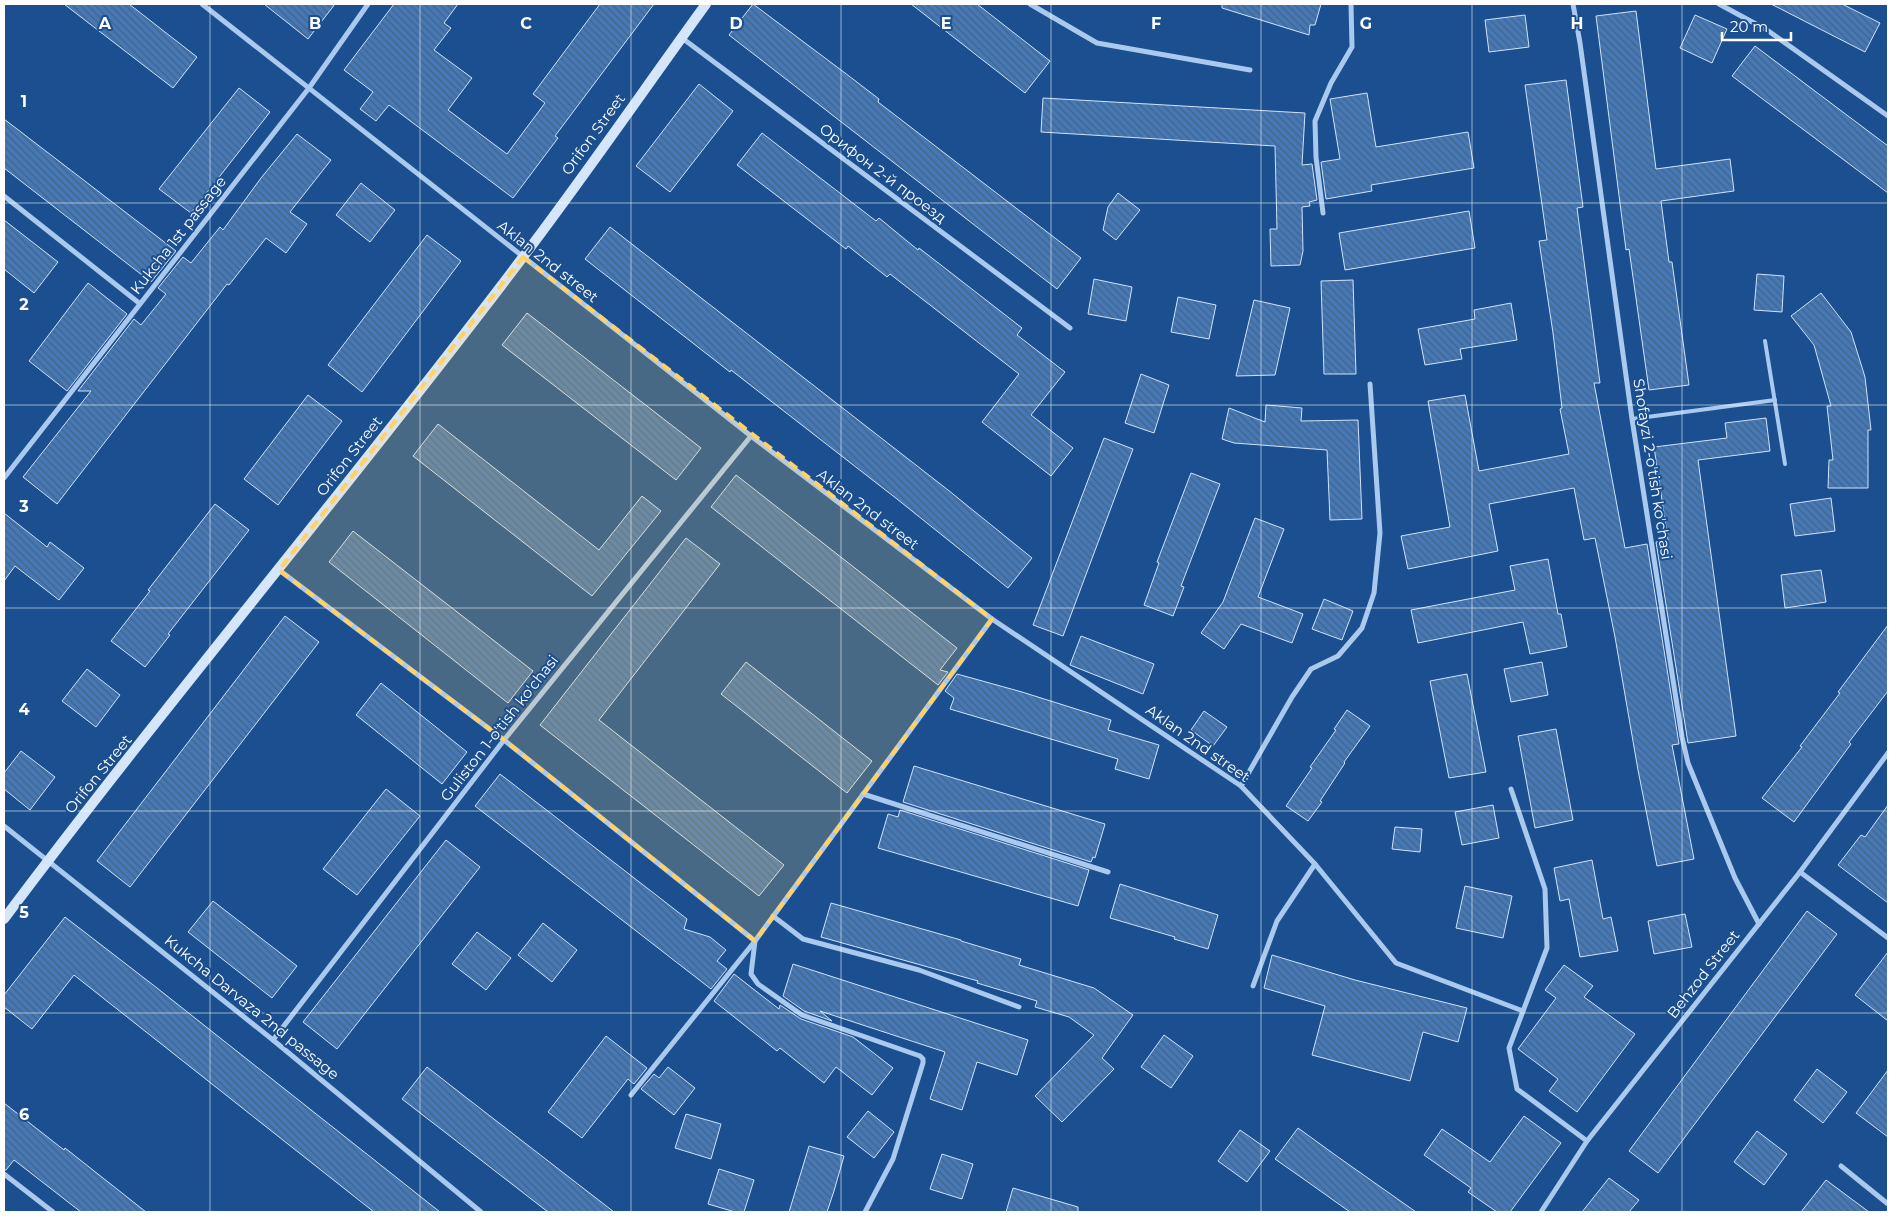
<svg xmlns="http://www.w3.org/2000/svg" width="1892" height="1216" viewBox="0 0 1892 1216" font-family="Montserrat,sans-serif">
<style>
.building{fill:url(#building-back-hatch);stroke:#cfe3fa}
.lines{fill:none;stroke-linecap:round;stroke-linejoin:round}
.lane{stroke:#a9c9ee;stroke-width:4}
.street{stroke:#a9c9ee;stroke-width:5}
.secondary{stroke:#d6e6fa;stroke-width:10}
.marked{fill:#ffd166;fill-opacity:0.2;stroke:#ffd166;stroke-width:4;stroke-dasharray:10 6;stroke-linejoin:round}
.grid{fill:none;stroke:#fff;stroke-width:1;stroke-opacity:0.55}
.labels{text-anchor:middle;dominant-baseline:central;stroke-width:4;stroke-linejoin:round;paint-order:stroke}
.street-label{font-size:15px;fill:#fff;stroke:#1b4f8f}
.grid-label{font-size:16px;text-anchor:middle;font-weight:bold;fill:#fff;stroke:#1b4f8f;stroke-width:4;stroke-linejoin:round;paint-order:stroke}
</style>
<defs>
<pattern id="building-back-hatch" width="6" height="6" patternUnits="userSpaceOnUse" patternTransform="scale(1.25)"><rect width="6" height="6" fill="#4478b7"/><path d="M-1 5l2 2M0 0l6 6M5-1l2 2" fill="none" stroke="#486282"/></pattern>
</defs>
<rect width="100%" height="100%" fill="#1b4f8f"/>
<!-- building -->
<g class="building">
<path d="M 64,4 L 129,4 L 197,57 L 173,88 Z"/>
<path d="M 264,4 L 335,4 L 308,39 Z"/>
<path d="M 394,4 L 458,4 L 444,23 L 451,28 L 434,50 L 472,78 L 448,110 L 507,154 L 545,103 L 533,94 L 600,4 L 654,4 L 555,136 L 558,138 L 513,198 L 389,105 L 376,121 L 360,109 L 373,92 L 344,70 Z"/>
<path d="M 753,4 L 845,73 L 879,99 L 878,102 L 1081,258 L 1057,289 L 729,35 Z"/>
<path d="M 911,4 L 977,4 L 1050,61 L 1025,93 Z"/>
<path d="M 1222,4 L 1321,4 L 1315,25 L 1310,25 L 1309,35 L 1222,8 Z"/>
<path d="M 1771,4 L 1842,4 L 1880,23 L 1865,52 Z"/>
<path d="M 1636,11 L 1656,169 L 1730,159 L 1734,191 L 1661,201 L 1669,262 L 1672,262 L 1689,385 L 1649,390 L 1629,249 L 1626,250 L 1596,16 Z"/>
<path d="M 1525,15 L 1529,47 L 1489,52 L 1485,20 Z"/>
<path d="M 1695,15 L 1727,29 L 1712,63 L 1680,48 Z"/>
<path d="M 1755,46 L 1888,146 L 1888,193 L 1732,76 Z"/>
<path d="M 1566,80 L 1583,207 L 1577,208 L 1600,383 L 1594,383 L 1625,548 L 1647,544 L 1679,744 L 1672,745 L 1694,859 L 1657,866 L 1638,770 L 1615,637 L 1595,538 L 1584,540 L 1574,488 L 1489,504 L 1498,551 L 1408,569 L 1401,536 L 1450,527 L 1428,401 L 1465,395 L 1479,471 L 1569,454 L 1560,409 L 1562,408 L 1553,333 L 1539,241 L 1547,240 L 1525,85 Z"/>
<path d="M 699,84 L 733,111 L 670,192 L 636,166 Z"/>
<path d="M 239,88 L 270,112 L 191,213 L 159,189 Z"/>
<path d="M 1367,93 L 1376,147 L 1468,132 L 1474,168 L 1371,185 L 1372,191 L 1326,199 L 1321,162 L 1340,159 L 1330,99 Z"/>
<path d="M 1043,98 L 1305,113 L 1302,165 L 1312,164 L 1317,200 L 1309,202 L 1310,206 L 1302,207 L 1303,251 L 1300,265 L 1271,266 L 1270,229 L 1277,229 L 1275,146 L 1041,132 Z"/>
<path d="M 4,119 L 176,251 L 151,282 L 4,168 Z"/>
<path d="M 762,133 L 876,221 L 879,218 L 918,250 L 919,248 L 1022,328 L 1017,335 L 1065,372 L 1031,415 L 1073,448 L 1051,476 L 982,422 L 1019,374 L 890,274 L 887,277 L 848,246 L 846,249 L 737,165 Z"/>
<path d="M 297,134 L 331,160 L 290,212 L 307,224 L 286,253 L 266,238 L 229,285 L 227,284 L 57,504 L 23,477 L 91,391 L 78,391 L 134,319 L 141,325 L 166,294 L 158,288 L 183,257 L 191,263 L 220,227 L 223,230 L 261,178 Z"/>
<path d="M 361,183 L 395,210 L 370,242 L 336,215 Z"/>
<path d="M 1118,193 L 1140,210 L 1116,240 L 1103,230 L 1108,207 Z"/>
<path d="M 1469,211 L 1475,248 L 1345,270 L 1339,233 Z"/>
<path d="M 4,220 L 58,262 L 34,293 L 4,269 Z"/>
<path d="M 610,227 L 948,490 L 1032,558 L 1008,588 L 897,499 L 731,370 L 730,372 L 585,259 Z"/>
<path d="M 427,235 L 461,261 L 362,392 L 328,365 Z"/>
<path d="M 1757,274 L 1784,276 L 1782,312 L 1754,310 Z"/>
<path d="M 1094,279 L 1132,287 L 1126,321 L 1088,314 Z"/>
<path d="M 1353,280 L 1356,374 L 1324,374 L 1321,281 Z"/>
<path d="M 88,283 L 127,314 L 67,391 L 29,361 Z"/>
<path d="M 1821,293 L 1851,332 L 1865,377 L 1871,430 L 1868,430 L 1868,488 L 1828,488 L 1829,460 L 1833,460 L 1827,406 L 1831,406 L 1814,345 L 1791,316 Z"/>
<path d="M 1178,297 L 1216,305 L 1209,339 L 1171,332 Z"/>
<path d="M 1254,300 L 1290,308 L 1275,375 L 1236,376 Z"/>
<path d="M 1511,303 L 1517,340 L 1460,349 L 1462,359 L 1425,365 L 1418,329 L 1475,319 L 1474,310 Z"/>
<path d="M 527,313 L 701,448 L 676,480 L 502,345 Z"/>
<path d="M 1141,374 L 1169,385 L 1154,433 L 1125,423 Z"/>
<path d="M 308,395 L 342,421 L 278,505 L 244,479 Z"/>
<path d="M 1266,405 L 1302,408 L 1301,421 L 1358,420 L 1362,519 L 1330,520 L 1327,450 L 1234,443 L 1222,439 L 1229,408 L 1265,422 Z"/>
<path d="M 1766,418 L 1770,451 L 1698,460 L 1736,736 L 1688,743 L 1656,542 L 1668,540 L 1654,447 L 1727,438 L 1725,423 Z"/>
<path d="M 438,424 L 599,550 L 642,496 L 661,511 L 592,596 L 413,456 Z"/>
<path d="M 1104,438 L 1133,449 L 1063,636 L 1033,625 Z"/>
<path d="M 1191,473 L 1220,484 L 1181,586 L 1184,587 L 1173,616 L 1144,605 L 1159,563 L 1157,562 Z"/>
<path d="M 736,475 L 957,648 L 940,670 L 948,672 L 938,685 L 711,507 Z"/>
<path d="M 1831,498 L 1835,531 L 1795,536 L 1790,504 Z"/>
<path d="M 215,504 L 249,530 L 168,634 L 170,635 L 145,667 L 111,641 L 150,591 L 148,590 Z"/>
<path d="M 4,513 L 47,547 L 50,542 L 84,568 L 59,600 L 15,566 L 4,581 Z"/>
<path d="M 1255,518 L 1284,529 L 1258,597 L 1303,614 L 1292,643 L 1241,624 L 1224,649 L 1201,633 L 1223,602 Z"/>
<path d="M 353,531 L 533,671 L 508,703 L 329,562 Z"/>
<path d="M 686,538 L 720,564 L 599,720 L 784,865 L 759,896 L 540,725 Z"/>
<path d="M 1548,559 L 1558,614 L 1561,614 L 1567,647 L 1530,654 L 1523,622 L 1418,643 L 1411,610 L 1515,590 L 1510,566 Z"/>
<path d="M 1821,570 L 1826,602 L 1785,608 L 1781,575 Z"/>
<path d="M 1324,599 L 1353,611 L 1342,640 L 1312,629 Z"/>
<path d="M 285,616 L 319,642 L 130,887 L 97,861 Z"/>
<path d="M 1888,625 L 1888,691 L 1849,742 L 1851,744 L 1794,822 L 1762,798 L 1802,747 L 1800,746 L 1840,693 L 1838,692 Z"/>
<path d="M 1081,636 L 1154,664 L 1143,694 L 1070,665 Z"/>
<path d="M 746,662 L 872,761 L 847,793 L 721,694 Z"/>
<path d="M 1542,662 L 1548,695 L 1511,702 L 1504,669 Z"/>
<path d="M 87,669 L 120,695 L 96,727 L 62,701 Z"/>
<path d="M 957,674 L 1022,692 L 1111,720 L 1108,730 L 1159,745 L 1149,779 L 1115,769 L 1118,759 L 950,709 L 954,698 L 945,691 Z"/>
<path d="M 1467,674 L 1486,772 L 1449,778 L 1430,681 Z"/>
<path d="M 381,683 L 467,752 L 442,784 L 356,715 Z"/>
<path d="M 1347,710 L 1370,726 L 1344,762 L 1345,763 L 1320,801 L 1322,802 L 1308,821 L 1286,806 L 1312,768 L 1310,767 L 1336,730 L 1334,729 Z"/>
<path d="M 1204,711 L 1227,727 L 1213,746 L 1191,730 Z"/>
<path d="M 1556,729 L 1573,820 L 1535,828 L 1518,736 Z"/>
<path d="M 21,751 L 55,777 L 30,810 L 4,789 L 4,773 Z"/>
<path d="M 914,766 L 1105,824 L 1095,858 L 1093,857 L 1091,862 L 903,802 Z"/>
<path d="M 500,774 L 687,919 L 684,929 L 710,937 L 726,950 L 717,961 L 727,969 L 711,989 L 475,806 Z"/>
<path d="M 386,789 L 420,816 L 357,895 L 323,869 Z"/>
<path d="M 1493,805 L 1499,838 L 1462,845 L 1455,812 Z"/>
<path d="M 1888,805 L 1888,903 L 1838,865 L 1861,835 L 1865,837 Z"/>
<path d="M 900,810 L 1089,870 L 1078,906 L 878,848 L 888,814 L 898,817 Z"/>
<path d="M 1395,827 L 1422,829 L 1420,852 L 1392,849 Z"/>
<path d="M 446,840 L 480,867 L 337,1049 L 303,1022 Z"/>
<path d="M 1592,860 L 1603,919 L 1611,917 L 1618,951 L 1580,957 L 1569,899 L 1560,901 L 1554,868 Z"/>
<path d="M 1120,884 L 1218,915 L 1208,949 L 1174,939 L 1175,937 L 1110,918 Z"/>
<path d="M 1465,886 L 1512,896 L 1503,938 L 1456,928 Z"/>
<path d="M 213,901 L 297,966 L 272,998 L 188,932 Z"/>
<path d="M 831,903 L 961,940 L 961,941 L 1021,959 L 1019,965 L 1094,988 L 1133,1015 L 1102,1058 L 1114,1069 L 1062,1122 L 1035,1096 L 1094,1035 L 1069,1017 L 1035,1007 L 1037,1001 L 977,983 L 978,981 L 821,937 Z"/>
<path d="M 1807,911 L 1837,934 L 1658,1173 L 1629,1151 Z"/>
<path d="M 1685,914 L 1692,947 L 1654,954 L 1648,921 Z"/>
<path d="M 65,917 L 157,988 L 440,1212 L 374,1212 L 74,975 L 32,1029 L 4,1007 L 4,995 Z"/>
<path d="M 543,923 L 577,950 L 552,982 L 518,955 Z"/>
<path d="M 477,932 L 511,958 L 486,990 L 452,964 Z"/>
<path d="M 1888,952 L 1888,1021 L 1855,995 Z"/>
<path d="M 1272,955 L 1355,980 L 1467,1008 L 1458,1042 L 1423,1032 L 1410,1081 L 1312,1055 L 1325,1006 L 1264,988 Z"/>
<path d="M 793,964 L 1028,1040 L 1017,1075 L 977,1062 L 962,1110 L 930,1099 L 945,1052 L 820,1011 L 832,1021 L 804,1011 L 783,996 Z"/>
<path d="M 1564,965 L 1593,986 L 1584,997 L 1635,1034 L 1577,1112 L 1549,1091 L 1558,1079 L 1518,1049 L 1556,998 L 1545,990 Z"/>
<path d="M 734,974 L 779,1009 L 780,1005 L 801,1019 L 853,1037 L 893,1068 L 872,1095 L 836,1067 L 824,1083 L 780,1048 L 777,1051 L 714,1001 Z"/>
<path d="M 1164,1035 L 1193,1056 L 1171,1088 L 1141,1067 Z"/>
<path d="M 606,1036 L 647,1068 L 634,1084 L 628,1079 L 582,1138 L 548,1112 Z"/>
<path d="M 427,1067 L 468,1099 L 614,1212 L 548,1212 L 437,1126 L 402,1099 Z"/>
<path d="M 668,1067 L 695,1088 L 674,1115 L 641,1089 L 654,1074 L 659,1078 Z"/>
<path d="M 1817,1069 L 1847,1092 L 1823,1123 L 1794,1100 Z"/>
<path d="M 1888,1070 L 1888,1137 L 1856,1113 Z"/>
<path d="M 4,1103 L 64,1150 L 65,1148 L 146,1212 L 81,1212 L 14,1160 L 6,1170 L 4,1170 Z"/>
<path d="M 868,1111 L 894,1132 L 874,1158 L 847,1137 Z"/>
<path d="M 686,1114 L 721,1124 L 711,1159 L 675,1148 Z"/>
<path d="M 1524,1116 L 1561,1143 L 1510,1212 L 1497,1212 L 1468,1192 L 1471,1188 L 1424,1155 L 1442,1129 L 1490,1162 Z"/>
<path d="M 1298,1128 L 1338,1157 L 1416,1212 L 1350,1212 L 1305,1180 L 1275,1159 Z"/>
<path d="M 1240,1130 L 1270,1151 L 1247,1182 L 1218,1161 Z"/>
<path d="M 1757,1131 L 1787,1154 L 1764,1185 L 1734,1162 Z"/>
<path d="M 809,1146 L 844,1156 L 834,1191 L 827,1212 L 789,1212 Z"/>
<path d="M 942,1154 L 973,1164 L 962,1199 L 930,1189 Z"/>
<path d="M 719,1169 L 754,1180 L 744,1212 L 735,1212 L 708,1204 Z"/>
<path d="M 1609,1178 L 1639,1200 L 1629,1212 L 1582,1212 Z"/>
<path d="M 1826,1180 L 1869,1212 L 1801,1212 Z"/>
<path d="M 1013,1188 L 1078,1207 L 1078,1212 L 1006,1212 Z"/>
</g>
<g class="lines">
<!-- lane -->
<g class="lane">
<path d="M 1765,341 L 1785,464"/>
<path d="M 1632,419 L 1775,400"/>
</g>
<!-- street -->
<g class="street">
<path d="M 202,4 L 751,436 L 992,619 L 1241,786 L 1315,864 L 1396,963 L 1523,1011"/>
<path d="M 1030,4 L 1097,43 L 1250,70"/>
<path d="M 1573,4 L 1580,43 L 1632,419 L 1682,737 L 1688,763 L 1735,878 L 1759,924"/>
<path d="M 1719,4 L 1767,30 L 1888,116"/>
<path d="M 682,38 L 1070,328"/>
<path d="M 4,196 L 139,303"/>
<path d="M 1323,213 L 1316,157 L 1315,121 L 1331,83 L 1352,47 L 1351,4"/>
<path d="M 4,478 L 309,88 L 368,4"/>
<path d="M 279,570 L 504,740 L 755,941 L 751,974 L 758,984 L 802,1015 L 920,1056 L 923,1059 L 923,1063 L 893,1159 L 865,1212"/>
<path d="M 1241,786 L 1292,697 L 1311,669 L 1338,656 L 1362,628 L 1374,593 L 1380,533 L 1370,384"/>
<path d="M 1511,789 L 1545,889 L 1547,948 L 1509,1048 L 1517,1089 L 1587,1141"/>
<path d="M 863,794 L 1108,872"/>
<path d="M 4,826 L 273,1040 L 481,1212"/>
<path d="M 1800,872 L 1888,938"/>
<path d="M 773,916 L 803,939 L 919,970 L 1019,1007"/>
<path d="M 1253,986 L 1277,921 L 1315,864"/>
<path d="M 273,1040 L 504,740 L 751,436"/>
<path d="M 631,1095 L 755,941 L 992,619"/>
<path d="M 1841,1166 L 1888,1204"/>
<path d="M 4,1174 L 53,1212"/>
<path d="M 1541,1212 L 1587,1141 L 1800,872 L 1888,753"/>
</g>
<!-- secondary -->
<path class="secondary" d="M 4,919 C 172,695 354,481 523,257 C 586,174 645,88 706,4"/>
</g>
<!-- marked area -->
<path class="marked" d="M 523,257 L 992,619 L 755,941 L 504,740 L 279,570 Z"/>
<!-- grid -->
<path class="grid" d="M 210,4 L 210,1212M 420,4 L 420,1212M 631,4 L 631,1212M 841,4 L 841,1212M 1051,4 L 1051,1212M 1261,4 L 1261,1212M 1472,4 L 1472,1212M 1682,4 L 1682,1212M 4,203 L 1888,203M 4,405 L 1888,405M 4,608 L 1888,608M 4,811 L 1888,811M 4,1013 L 1888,1013"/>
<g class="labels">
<!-- street labels -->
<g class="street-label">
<text transform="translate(593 134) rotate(-54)">Orifon Street</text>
<text transform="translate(883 173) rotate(37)">Орифон 2-й проезд</text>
<text transform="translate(178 235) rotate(-52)">Kukcha 1st passage</text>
<text transform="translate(548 261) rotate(38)">Аklаn 2nd street</text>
<text transform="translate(349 456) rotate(-52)">Orifon Street</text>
<text transform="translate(1653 469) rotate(81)">Shofayzi 2-o'tish ko'chasi</text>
<text transform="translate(868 509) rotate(37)">Аklаn 2nd street</text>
<text transform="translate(499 728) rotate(-52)">Guliston 1-o'tish ko'chasi</text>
<text transform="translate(1198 743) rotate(35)">Аklаn 2nd street</text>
<text transform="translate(98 774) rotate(-51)">Orifon Street</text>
<text transform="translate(1703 974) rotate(-52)">Behzod Street</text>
<text transform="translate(252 1007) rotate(39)">Kukcha Darvaza 2nd passage</text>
</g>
</g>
<g class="grid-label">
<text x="105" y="29">A</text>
<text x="315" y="29">B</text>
<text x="526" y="29">C</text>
<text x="736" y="29">D</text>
<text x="946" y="29">E</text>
<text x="1156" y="29">F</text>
<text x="1366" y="29">G</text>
<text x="1577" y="29">H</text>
<text x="24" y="107">1</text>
<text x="24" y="310">2</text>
<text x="24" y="512">3</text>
<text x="24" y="715">4</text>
<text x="24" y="918">5</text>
<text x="24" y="1120">6</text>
</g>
<!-- border -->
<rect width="1892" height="1216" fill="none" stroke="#ffffff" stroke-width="10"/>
<!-- scale -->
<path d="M1722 32v8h69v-8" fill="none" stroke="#ffffff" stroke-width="2.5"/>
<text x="1730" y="32" font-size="15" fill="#ffffff" stroke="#1b4f8f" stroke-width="4" paint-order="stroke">20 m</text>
</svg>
